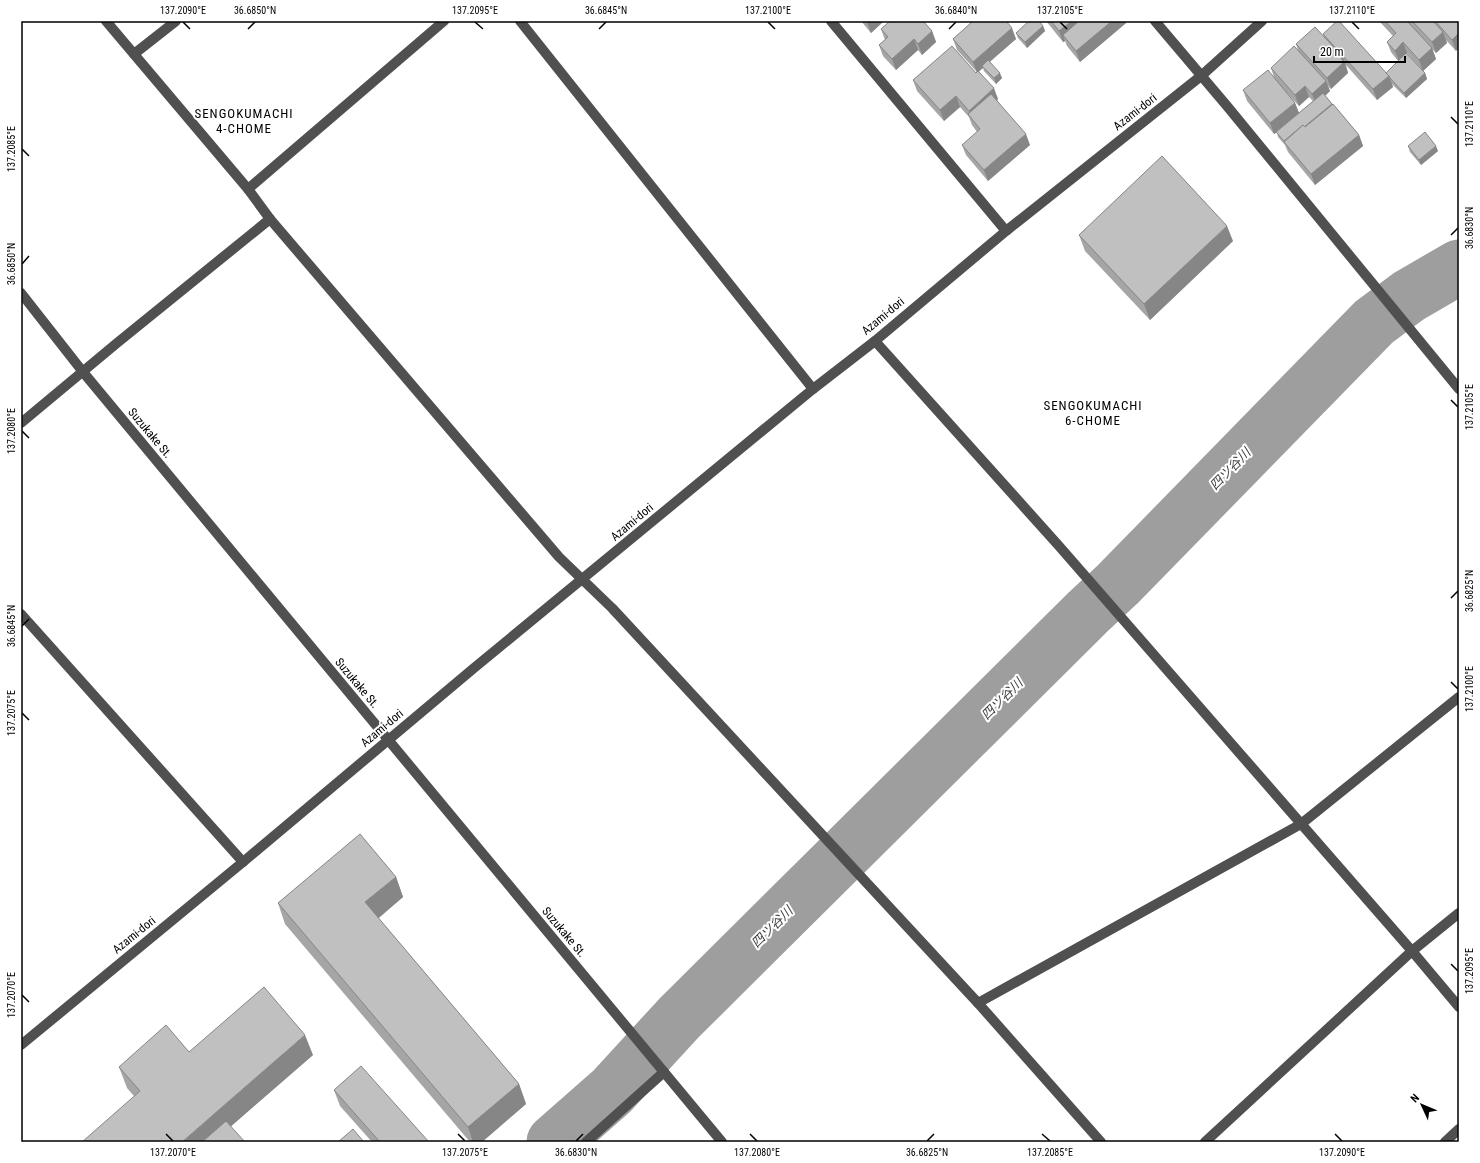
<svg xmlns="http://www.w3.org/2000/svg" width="1480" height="1163" viewBox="0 0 1480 1163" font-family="'Roboto Condensed','Noto Sans JP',sans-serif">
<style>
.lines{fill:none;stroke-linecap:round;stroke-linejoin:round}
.river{stroke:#9e9e9e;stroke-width:55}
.minor{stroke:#505050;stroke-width:10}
.wall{fill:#a5a5a5;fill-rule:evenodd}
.shaded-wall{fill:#868686}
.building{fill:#c0c0c0;stroke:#868686}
.ticks{fill:none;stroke:#000;stroke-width:1.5}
.labels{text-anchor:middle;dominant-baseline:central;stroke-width:4;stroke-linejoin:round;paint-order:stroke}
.street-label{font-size:12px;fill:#000;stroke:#fff}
.neighbourhood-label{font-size:13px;letter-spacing:1px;fill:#000;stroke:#fff}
.water-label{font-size:13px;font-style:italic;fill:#3f3f3f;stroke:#fff}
.neatline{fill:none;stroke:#000;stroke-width:1.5}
.ticks-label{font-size:10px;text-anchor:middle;fill:#000}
</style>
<rect width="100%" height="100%" fill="#fff"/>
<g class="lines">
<!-- river -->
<path class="river" d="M 554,1142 L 612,1091 L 679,1018 L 1088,612 L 1118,584 L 1374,322 L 1409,296 L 1459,267"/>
<!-- minor -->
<g class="minor">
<path d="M 106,21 L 248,189 L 270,219 L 559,557 L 612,608 L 978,1003 L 1101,1142"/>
<path d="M 520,21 L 813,389"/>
<path d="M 831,21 L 1006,231"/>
<path d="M 1155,21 L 1227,106 L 1459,389"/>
<path d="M 134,54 L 176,21"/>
<path d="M 248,189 L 444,21"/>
<path d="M 21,293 L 83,372 L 722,1142"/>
<path d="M 875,341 L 1059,546 L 1412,951 L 1459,1007"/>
<path d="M 21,423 L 117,343 L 270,219"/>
<path d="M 21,614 L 243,862"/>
<path d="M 978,1003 L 1301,824 L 1459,697"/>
<path d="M 21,1045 L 243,862 L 474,668 L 813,389 L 875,341 L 1006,231 L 1201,76 L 1262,21"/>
<path d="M 586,1142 L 664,1072"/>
<path d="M 1205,1142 L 1412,951 L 1459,913"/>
<path d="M 1445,1142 L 1459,1129"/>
</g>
</g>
<!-- wall -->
<g class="wall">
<path d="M 861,21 L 884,21 L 871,33 Z"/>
<path d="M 970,21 L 1006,21 L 1016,39 L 990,62 L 1002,78 L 996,84 L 984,71 L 983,68 L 979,71 L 998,99 L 997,100 L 1030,145 L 988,181 L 966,155 L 962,145 L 977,132 L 972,125 L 969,117 L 960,107 L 944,121 L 917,91 L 913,80 L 976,73 L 977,72 L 957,50 L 953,39 L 971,23 Z"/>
<path d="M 1046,21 L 1126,21 L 1126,23 L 1080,62 L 1067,46 L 1065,41 L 1063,42 Z"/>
<path d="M 1379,21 L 1459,21 L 1456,51 L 1446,40 L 1447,43 L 1436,53 L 1432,49 L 1436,59 L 1423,71 L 1407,53 L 1407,54 L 1425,73 L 1427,79 L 1406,98 L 1392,84 L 1393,87 L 1377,100 L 1346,65 L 1348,73 L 1331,89 L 1328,86 L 1330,91 L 1325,96 L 1359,135 L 1363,146 L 1315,185 L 1288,152 L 1285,145 L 1278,137 L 1277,132 L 1274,134 L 1247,101 L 1243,90 L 1274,77 L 1271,68 L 1298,50 L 1296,44 L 1324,37 L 1323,34 L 1386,73 L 1398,61 L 1391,52 L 1387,42 L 1393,36 ZM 1286,92 L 1299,106 L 1309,97 L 1313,101 L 1299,113 L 1295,103 Z"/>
<path d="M 1043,26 L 1045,31 L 1027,48 L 1018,38 L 1016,33 Z"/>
<path d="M 881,29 L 932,31 L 936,42 L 922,55 L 918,50 L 896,70 L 883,56 L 879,45 L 885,40 Z"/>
<path d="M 1408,146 L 1438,151 L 1421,165 L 1410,152 Z"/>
<path d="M 1079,235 L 1233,241 L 1150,320 L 1085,251 Z"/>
<path d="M 396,877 L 403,897 L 378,918 L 519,1084 L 526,1104 L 482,1142 L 470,1142 L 285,924 L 278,903 Z"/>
<path d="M 189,1052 L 313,1055 L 231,1126 L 134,1096 L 127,1088 L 119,1067 Z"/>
<path d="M 334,1090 L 429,1142 L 372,1142 L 340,1106 Z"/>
</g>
<!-- shaded-wall -->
<g class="shaded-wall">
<path d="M 868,21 L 884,21 L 871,33 L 867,22 Z"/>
<path d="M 1072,21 L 1089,21 L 1063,35 L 1065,41 L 1063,42 L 1059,31 Z"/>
<path d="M 1112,21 L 1126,21 L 1126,23 L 1080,62 L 1076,51 Z"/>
<path d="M 1043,26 L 1045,31 L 1027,48 L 1025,42 Z"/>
<path d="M 1012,28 L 1016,39 L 983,67 L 982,66 L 983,68 L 977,73 L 973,62 Z"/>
<path d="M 932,31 L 936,42 L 922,55 L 918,44 Z"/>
<path d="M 1443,32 L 1447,43 L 1436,53 L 1432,42 Z"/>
<path d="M 1459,33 L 1459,48 L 1456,51 L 1452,40 Z"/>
<path d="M 914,39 L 918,50 L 896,70 L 892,59 Z"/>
<path d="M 1403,42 L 1407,53 L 1399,61 L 1395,51 Z"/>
<path d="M 1432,48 L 1436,59 L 1423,71 L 1419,60 Z"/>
<path d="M 1343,57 L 1348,73 L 1331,89 L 1327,78 Z"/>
<path d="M 1000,73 L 1002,78 L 996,84 L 994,78 Z"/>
<path d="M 1425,73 L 1427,79 L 1406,98 L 1404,93 Z"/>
<path d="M 1389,76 L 1393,87 L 1377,100 L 1373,89 Z"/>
<path d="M 1326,81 L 1330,91 L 1316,104 L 1312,94 Z"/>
<path d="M 1305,86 L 1309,97 L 1299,106 L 1295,95 Z"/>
<path d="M 994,88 L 998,99 L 974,121 L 972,119 L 969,111 Z"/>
<path d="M 956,96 L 960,107 L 944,121 L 940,110 Z"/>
<path d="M 1295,103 L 1299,113 L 1274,134 L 1270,123 Z"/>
<path d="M 1026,134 L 1030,145 L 988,181 L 984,170 Z"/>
<path d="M 1359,135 L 1363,146 L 1315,185 L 1311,174 Z"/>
<path d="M 1436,146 L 1438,151 L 1421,165 L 1419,160 Z"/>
<path d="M 1227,226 L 1233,241 L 1150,320 L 1144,304 Z"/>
<path d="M 396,877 L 403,897 L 373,923 L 365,902 Z"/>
<path d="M 305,1035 L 313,1055 L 213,1142 L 182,1142 Z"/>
<path d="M 519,1084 L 526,1104 L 482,1142 L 473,1142 L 468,1127 Z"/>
</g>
<!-- building -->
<g class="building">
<path d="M 890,21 L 923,21 L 932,31 L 918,44 L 914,39 L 892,59 L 879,45 L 888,37 L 881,29 Z"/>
<path d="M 973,21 L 1006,21 L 1012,28 L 973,62 L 953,39 Z"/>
<path d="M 1029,21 L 1039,21 L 1043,26 L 1025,42 L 1016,33 Z"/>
<path d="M 1051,21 L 1072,21 L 1059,31 Z"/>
<path d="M 1079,21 L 1112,21 L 1076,51 L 1063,35 Z"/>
<path d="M 1337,21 L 1339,21 L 1389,76 L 1373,89 L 1323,34 Z"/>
<path d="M 1385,21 L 1407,21 L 1432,48 L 1419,60 L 1403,42 L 1395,51 L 1387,42 L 1396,33 Z"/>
<path d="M 1412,21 L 1433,21 L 1443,32 L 1432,42 Z"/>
<path d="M 1435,21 L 1459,21 L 1459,33 L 1452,40 Z"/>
<path d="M 1315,27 L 1343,57 L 1341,58 L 1344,62 L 1327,78 L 1296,44 Z"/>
<path d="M 952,46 L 976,73 L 978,71 L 994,88 L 969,111 L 956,96 L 940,110 L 913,80 Z"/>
<path d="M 1294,46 L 1326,81 L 1312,94 L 1305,86 L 1295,95 L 1271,68 Z"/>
<path d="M 1406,53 L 1425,73 L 1404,93 L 1390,78 L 1389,76 L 1386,73 Z"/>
<path d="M 988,60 L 1000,73 L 994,78 L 982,66 Z"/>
<path d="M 1268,70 L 1295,103 L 1270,123 L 1243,90 Z"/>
<path d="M 1323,93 L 1332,104 L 1304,127 L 1303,125 L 1284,141 L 1276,132 Z"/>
<path d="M 991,94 L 1026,134 L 984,170 L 962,145 L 980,129 L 968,114 Z"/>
<path d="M 1333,104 L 1359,135 L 1311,174 L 1284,142 L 1303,125 L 1305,127 Z"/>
<path d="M 1425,132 L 1436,146 L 1419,160 L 1408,146 Z"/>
<path d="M 1162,156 L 1227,226 L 1144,304 L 1079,235 Z"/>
<path d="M 360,834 L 396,877 L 365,902 L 519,1084 L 468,1127 L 278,903 Z"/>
<path d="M 264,987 L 305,1035 L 182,1142 L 82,1142 L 140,1091 L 119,1067 L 166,1025 L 189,1052 Z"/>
<path d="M 361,1066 L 429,1142 L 380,1142 L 334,1090 Z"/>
<path d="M 226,1121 L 245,1142 L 202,1142 Z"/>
<path d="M 353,1129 L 364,1142 L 338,1142 Z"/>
</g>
<!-- ticks -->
<path class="ticks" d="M 183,22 L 190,29M 475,22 L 483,29M 768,22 L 775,29M 1060,22 L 1067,29M 1352,22 L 1359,29M 248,29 L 255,22M 599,29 L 606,22M 949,29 L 956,22M 1451,117 L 1458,124M 22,149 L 29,156M 1451,235 L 1458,228M 22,264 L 29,256M 1451,400 L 1458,407M 22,431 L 29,438M 1451,598 L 1458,591M 22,626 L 29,619M 1451,682 L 1458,689M 22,713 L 29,720M 1451,964 L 1458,971M 22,995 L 29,1002M 166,1134 L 173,1141M 458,1134 L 465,1141M 750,1134 L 757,1141M 1042,1134 L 1050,1141M 1335,1134 L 1342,1141M 576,1141 L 583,1134M 927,1141 L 934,1134"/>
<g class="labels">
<!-- street labels -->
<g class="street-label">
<text transform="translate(1135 112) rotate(-38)">Azami-dori</text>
<text transform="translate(883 316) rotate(-40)">Azami-dori</text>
<text transform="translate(150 433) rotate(50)">Suzukake St.</text>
<text transform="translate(632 522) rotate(-40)">Azami-dori</text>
<text transform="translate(357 683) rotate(50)">Suzukake St.</text>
<text transform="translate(382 728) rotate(-40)">Azami-dori</text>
<text transform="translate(564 932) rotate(50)">Suzukake St.</text>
<text transform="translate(134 935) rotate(-39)">Azami-dori</text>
</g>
<!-- neighbourhood labels -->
<g class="neighbourhood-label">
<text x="244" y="113">SENGOKUMACHI<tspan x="244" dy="15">4-CHOME</tspan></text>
<text x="1093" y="405">SENGOKUMACHI<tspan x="1093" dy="15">6-CHOME</tspan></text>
</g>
<!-- water labels -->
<g class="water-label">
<text transform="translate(1230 469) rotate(-46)">四ツ谷川</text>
<text transform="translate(1002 699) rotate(-45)">四ツ谷川</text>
<text transform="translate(772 927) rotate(-45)">四ツ谷川</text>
</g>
</g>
<!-- border -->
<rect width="1480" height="1163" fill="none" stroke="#ffffff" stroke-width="44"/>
<!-- north arrow -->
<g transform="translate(1422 1105) rotate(314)" stroke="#ffffff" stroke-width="3" paint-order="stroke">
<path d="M0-3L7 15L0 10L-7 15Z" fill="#000000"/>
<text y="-6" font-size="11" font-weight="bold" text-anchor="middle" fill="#000000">N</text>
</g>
<!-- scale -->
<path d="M1314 56v6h91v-6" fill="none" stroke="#000000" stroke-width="2"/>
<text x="1320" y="56" font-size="12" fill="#000000" stroke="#ffffff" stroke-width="3" paint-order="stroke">20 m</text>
<rect x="22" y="22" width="1436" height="1119" class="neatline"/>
<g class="ticks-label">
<text x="183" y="14">137.2090°E</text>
<text x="255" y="14">36.6850°N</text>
<text x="475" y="14">137.2095°E</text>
<text x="606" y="14">36.6845°N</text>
<text x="768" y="14">137.2100°E</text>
<text x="956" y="14">36.6840°N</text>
<text x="1060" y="14">137.2105°E</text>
<text x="1352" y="14">137.2110°E</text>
<text transform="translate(1469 124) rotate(-90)" y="4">137.2110°E</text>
<text transform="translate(11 149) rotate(-90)" y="4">137.2085°E</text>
<text transform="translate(1469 228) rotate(-90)" y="4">36.6830°N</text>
<text transform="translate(11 264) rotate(-90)" y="4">36.6850°N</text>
<text transform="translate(1469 407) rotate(-90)" y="4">137.2105°E</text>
<text transform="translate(11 431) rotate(-90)" y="4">137.2080°E</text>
<text transform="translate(1469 591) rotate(-90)" y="4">36.6825°N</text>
<text transform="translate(11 626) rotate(-90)" y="4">36.6845°N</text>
<text transform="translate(1469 689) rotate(-90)" y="4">137.2100°E</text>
<text transform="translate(11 713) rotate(-90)" y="4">137.2075°E</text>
<text transform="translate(1469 971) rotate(-90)" y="4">137.2095°E</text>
<text transform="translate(11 995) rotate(-90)" y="4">137.2070°E</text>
<text x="173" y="1156">137.2070°E</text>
<text x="465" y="1156">137.2075°E</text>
<text x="576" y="1156">36.6830°N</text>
<text x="757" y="1156">137.2080°E</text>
<text x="927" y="1156">36.6825°N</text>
<text x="1050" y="1156">137.2085°E</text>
<text x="1342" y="1156">137.2090°E</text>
</g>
</svg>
